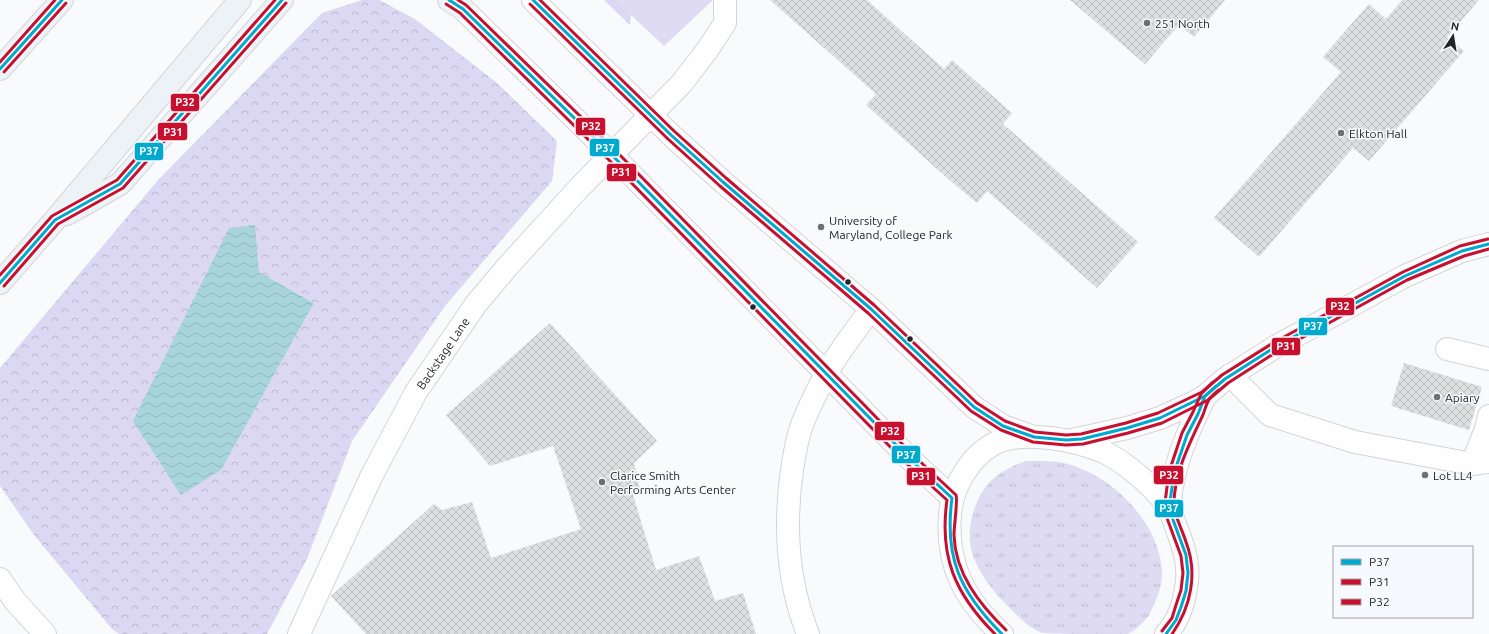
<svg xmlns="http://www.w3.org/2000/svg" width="1489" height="634" viewBox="0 0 1489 634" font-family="Ubuntu,sans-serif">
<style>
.grass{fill:url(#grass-tufts)}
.forest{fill:url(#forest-crowns);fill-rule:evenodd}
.park{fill:#dfdbf2}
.water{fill:url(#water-waves)}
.building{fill:url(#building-cross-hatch)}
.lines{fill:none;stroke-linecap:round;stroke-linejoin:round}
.minor-casing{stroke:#d3d4d6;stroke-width:24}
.major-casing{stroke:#d5d6d7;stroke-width:24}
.minor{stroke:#fefeff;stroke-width:22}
.major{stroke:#ecf2f5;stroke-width:22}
.bus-1-casing{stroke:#f6fafe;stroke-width:6}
.bus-2-casing{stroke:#f6fafe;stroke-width:6}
.bus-3-casing{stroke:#f6fafe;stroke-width:6}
.bus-1{stroke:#00a9ce;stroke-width:3}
.bus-2{stroke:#c8102e;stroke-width:3}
.bus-3{stroke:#c8102e;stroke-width:3}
.poi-dot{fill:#6e6f70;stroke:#f6fafe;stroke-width:1.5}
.bus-dot{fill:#232425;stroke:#f6fafe;stroke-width:1.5}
.labels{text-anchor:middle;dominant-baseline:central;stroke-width:3;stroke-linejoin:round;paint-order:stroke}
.poi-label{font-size:12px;fill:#232425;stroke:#f6fafe;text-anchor:start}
.street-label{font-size:12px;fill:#232425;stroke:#f6fafe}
.line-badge{stroke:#f6fafe;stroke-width:1.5}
.badge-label{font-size:11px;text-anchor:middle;font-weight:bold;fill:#fff}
</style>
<defs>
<pattern id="grass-tufts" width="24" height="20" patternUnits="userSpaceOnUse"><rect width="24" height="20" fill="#dfdbf2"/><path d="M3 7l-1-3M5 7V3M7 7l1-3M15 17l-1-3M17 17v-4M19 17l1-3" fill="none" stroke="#bfbccf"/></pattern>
<pattern id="forest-crowns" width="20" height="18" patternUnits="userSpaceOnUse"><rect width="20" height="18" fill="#dcd7f2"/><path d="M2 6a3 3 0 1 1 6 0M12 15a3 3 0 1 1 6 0" fill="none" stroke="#bcb8cf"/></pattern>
<pattern id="water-waves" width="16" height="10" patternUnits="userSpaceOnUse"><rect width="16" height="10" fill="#a8d5db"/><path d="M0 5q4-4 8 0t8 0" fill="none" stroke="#90b7bc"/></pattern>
<pattern id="building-cross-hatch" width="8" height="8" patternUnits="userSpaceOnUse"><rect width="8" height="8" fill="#dedfe1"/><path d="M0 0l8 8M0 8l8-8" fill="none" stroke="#bebfc1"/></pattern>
</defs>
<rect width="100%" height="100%" fill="#f8fafc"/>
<!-- grass -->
<path class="grass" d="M 1026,461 C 1044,461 1060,460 1077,467 C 1118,482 1160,526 1162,572 C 1163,586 1155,603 1149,615 C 1146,620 1133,633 1127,634 C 1118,634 1108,634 1100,634 C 1089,634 1049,634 1042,633 C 1028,627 1015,614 1005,603 C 991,589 980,574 973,556 C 964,530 974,496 994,478 C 1004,470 1015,465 1026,461 Z"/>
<!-- forest -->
<g class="forest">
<path d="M 362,0 L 379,0 L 415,19 L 497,83 L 557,141 L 552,181 L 445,306 L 352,441 L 307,559 L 267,634 L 119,634 L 112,629 L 34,535 L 0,486 L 0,368 L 159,179 L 322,13 ZM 259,272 L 314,303 L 221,469 Z"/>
<path d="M 604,0 L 632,0 L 630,25 Z"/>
</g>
<!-- park -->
<path class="park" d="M 615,0 L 713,0 L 664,46 Z"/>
<!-- water -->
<path class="water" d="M 255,225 L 259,272 L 314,303 L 221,470 L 181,495 L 133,421 L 229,228 Z"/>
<!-- building -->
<g class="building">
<path d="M 770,0 L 867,0 L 944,69 L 952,60 L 1012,113 L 1003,124 L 1138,242 L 1097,288 L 987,191 L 977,203 L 947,178 L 866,105 L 876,94 Z"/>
<path d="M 1070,0 L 1225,0 L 1194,37 L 1179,25 L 1145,64 Z"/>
<path d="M 1402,0 L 1479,0 L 1447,37 L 1464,51 L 1369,161 L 1353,148 L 1259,257 L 1214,218 L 1341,72 L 1323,57 L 1333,45 L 1369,4 L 1386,19 Z"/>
<path d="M 550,323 L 657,441 L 634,463 L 640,490 L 632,492 L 656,570 L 699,556 L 715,601 L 743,593 L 756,634 L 366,634 L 331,596 L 434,504 L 442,510 L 472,502 L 491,558 L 581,529 L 553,446 L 490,466 L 446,415 Z"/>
<path d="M 1404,363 L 1482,387 L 1469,430 L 1391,406 Z"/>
</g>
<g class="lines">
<!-- minor casing -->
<g class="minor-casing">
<g id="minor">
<path d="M 456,0 L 463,9 L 612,155 L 910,459 L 952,498"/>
<path d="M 533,0 L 671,135 L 723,182 L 871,309 L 974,407 L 1003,426 L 1034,437"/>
<path d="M 1447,349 L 1489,359"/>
<path d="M 1230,375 L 1270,415 L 1355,442 L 1472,464 L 1489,462"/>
<path d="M 1072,440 L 1127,428 L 1160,418 L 1195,402 L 1205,396 L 1225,379 L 1275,347 L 1405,276 L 1462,251 L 1489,244"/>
<path d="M 1472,464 L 1486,429 L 1489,416"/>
<path d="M 1169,509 C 1171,484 1177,460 1187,436 C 1192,423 1199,410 1205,396"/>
<path d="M 0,579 L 15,601 L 45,634"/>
<path id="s1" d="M 299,634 L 372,475 L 416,392 L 476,304 L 508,266 L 580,187 L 682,83 L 708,49 L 725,23 L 725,0"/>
<path d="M 808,634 C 787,581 784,526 792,470 C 795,451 798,432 806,415 C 812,401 819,387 826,374 C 839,351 856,330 871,309"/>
<path d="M 1002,634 C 965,601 946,565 950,515 C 952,486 972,452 1000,441 C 1029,431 1076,440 1104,452 C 1125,462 1157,489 1169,509 C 1173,516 1175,525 1178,532 C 1184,548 1189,564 1187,581 C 1185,599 1179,621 1166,634"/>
</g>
</g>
<!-- major casing -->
<g class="major-casing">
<g id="major">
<path d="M 449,0 L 463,9"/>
<path d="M 0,69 L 62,0"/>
<path d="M 67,214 L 120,184 L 282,0"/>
<path d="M 0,283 L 55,220 L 240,0"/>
</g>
</g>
<!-- minor -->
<use href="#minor" class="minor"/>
<!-- major -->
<use href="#major" class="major"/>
<!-- bus-1 casing -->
<g class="bus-1-casing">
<g id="bus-1">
<path d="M 449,0 L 463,9 L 612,155 L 910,459 L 952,498 C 944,558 960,592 1002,634"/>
<path d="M 533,0 L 671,135 L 723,182 L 871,309 L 974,407 L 1003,426 L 1034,437 L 1066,440 L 1082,439 L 1127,428 L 1160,418 L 1205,396 L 1225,379 L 1275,347 L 1405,276 L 1462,251 L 1489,244"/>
<path d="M 0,69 L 62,0"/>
<path d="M 0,283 L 55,220 L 120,184 L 282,0"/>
<path d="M 1166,634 L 1176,620 L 1181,607 L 1186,591 L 1188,573 L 1186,555 L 1169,509 L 1174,473 L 1187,435 L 1198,414 L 1205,396 L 1216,386"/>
</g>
</g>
<!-- bus-2 casing -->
<g class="bus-2-casing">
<g id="bus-2">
<path d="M 446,4 L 460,13 L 608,159 L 906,463 L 947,500 C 939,557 955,594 995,634"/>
<path d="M 530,4 L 668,139 L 720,186 L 868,313 L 971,411 L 1001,430 L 1033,442 L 1066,445 L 1083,444 L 1128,433 L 1162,423 L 1208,400 L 1228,383 L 1278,351 L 1407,280 L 1464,256 L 1489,249"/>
<path d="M 4,72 L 66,3"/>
<path d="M 4,286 L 58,224 L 123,188 L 286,3"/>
<path d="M 1172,634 C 1191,607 1198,573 1186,542 C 1183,532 1175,516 1174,507 C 1173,476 1189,444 1202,417 C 1205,411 1206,403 1210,398 C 1213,395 1216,392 1219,390"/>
</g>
</g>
<!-- bus-3 casing -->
<g class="bus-3-casing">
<g id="bus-3">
<path d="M 458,0 L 466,5 L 616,151 L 913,455 L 956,495 C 958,499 954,526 954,535 C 955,573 979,604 1006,630"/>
<path d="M 540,0 L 674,131 L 726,178 L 874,305 L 977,403 L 1005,421 L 1035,432 L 1066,435 L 1081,434 L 1126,423 L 1158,413 L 1202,392 L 1222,375 L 1273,343 L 1403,272 L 1460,246 L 1488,239"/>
<path d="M 0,62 L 55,0"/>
<path d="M 0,275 L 52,216 L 117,180 L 275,0"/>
<path d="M 1162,631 L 1172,618 L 1176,605 L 1181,590 L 1183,573 L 1181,556 L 1164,510 L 1169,472 L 1182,433 L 1193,412 L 1201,394 L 1213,382"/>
</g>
</g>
<!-- bus-1 -->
<use href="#bus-1" class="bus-1"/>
<!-- bus-2 -->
<use href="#bus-2" class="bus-2"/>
<!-- bus-3 -->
<use href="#bus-3" class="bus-3"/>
</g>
<!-- markers -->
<g class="poi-dot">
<circle cx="1147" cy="23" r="4"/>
<circle cx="1341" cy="133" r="4"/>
<circle cx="821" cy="227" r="4"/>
<circle cx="1437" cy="397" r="4"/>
<circle cx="1425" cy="475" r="4"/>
<circle cx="602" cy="482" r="4"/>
</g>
<g class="bus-dot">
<circle cx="848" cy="282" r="3.5"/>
<circle cx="753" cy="307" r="3.5"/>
<circle cx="910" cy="339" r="3.5"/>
</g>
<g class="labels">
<!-- poi labels -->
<g class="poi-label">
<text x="1155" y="23">251 North</text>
<text x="1349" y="133">Elkton Hall</text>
<text x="829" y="220">University of<tspan x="829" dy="14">Maryland, College Park</tspan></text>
<text x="1445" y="397">Apiary</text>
<text x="610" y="475">Clarice Smith<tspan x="610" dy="14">Performing Arts Center</tspan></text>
<text x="1433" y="475">Lot LL4</text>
</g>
<!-- street labels -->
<g class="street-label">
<text stroke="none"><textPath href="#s1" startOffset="316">Backstage Lane</textPath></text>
</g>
</g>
<g class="line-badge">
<rect x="170" y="93" width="30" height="19" rx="4" fill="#c8102e"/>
<rect x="575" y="117" width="31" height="19" rx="4" fill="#c8102e"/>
<rect x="157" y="122" width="31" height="19" rx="4" fill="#c8102e"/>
<rect x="589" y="138" width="31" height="19" rx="4" fill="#00a9ce"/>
<rect x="134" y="142" width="30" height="19" rx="4" fill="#00a9ce"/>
<rect x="606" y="163" width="31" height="19" rx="4" fill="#c8102e"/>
<rect x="1325" y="297" width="30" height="19" rx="4" fill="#c8102e"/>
<rect x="1298" y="317" width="30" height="19" rx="4" fill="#00a9ce"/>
<rect x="1271" y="337" width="30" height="19" rx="4" fill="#c8102e"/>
<rect x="874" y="421" width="31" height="20" rx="4" fill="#c8102e"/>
<rect x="891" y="445" width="30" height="19" rx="4" fill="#00a9ce"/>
<rect x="1153" y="465" width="31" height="20" rx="4" fill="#c8102e"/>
<rect x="906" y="467" width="30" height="19" rx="4" fill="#c8102e"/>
<rect x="1154" y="499" width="30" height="19" rx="4" fill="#00a9ce"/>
</g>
<g class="badge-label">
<text x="185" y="106">P32</text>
<text x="591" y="130">P32</text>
<text x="173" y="136">P31</text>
<text x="605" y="152">P37</text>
<text x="149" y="155">P37</text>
<text x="621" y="176">P31</text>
<text x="1340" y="310">P32</text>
<text x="1313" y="330">P37</text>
<text x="1286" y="350">P31</text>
<text x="890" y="435">P32</text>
<text x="906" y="459">P37</text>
<text x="1169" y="479">P32</text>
<text x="921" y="480">P31</text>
<text x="1169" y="512">P37</text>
</g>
<!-- legend -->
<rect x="1333" y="546" width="140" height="72" fill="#f6fafe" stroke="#a2a4a7"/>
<rect x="1341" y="559" width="20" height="6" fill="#00a9ce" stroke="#a2a4a7"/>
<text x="1369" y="566" font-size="12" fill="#232425">P37</text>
<rect x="1341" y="579" width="20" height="6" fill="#c8102e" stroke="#a2a4a7"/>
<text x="1369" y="586" font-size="12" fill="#232425">P31</text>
<rect x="1341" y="599" width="20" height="6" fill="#c8102e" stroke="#a2a4a7"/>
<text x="1369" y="606" font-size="12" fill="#232425">P32</text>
<!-- north arrow -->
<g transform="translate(1453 36) rotate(12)" stroke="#f6fafe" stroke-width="3" paint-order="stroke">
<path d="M0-3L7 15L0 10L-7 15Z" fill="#232425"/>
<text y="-6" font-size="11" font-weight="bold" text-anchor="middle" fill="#232425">N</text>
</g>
</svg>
